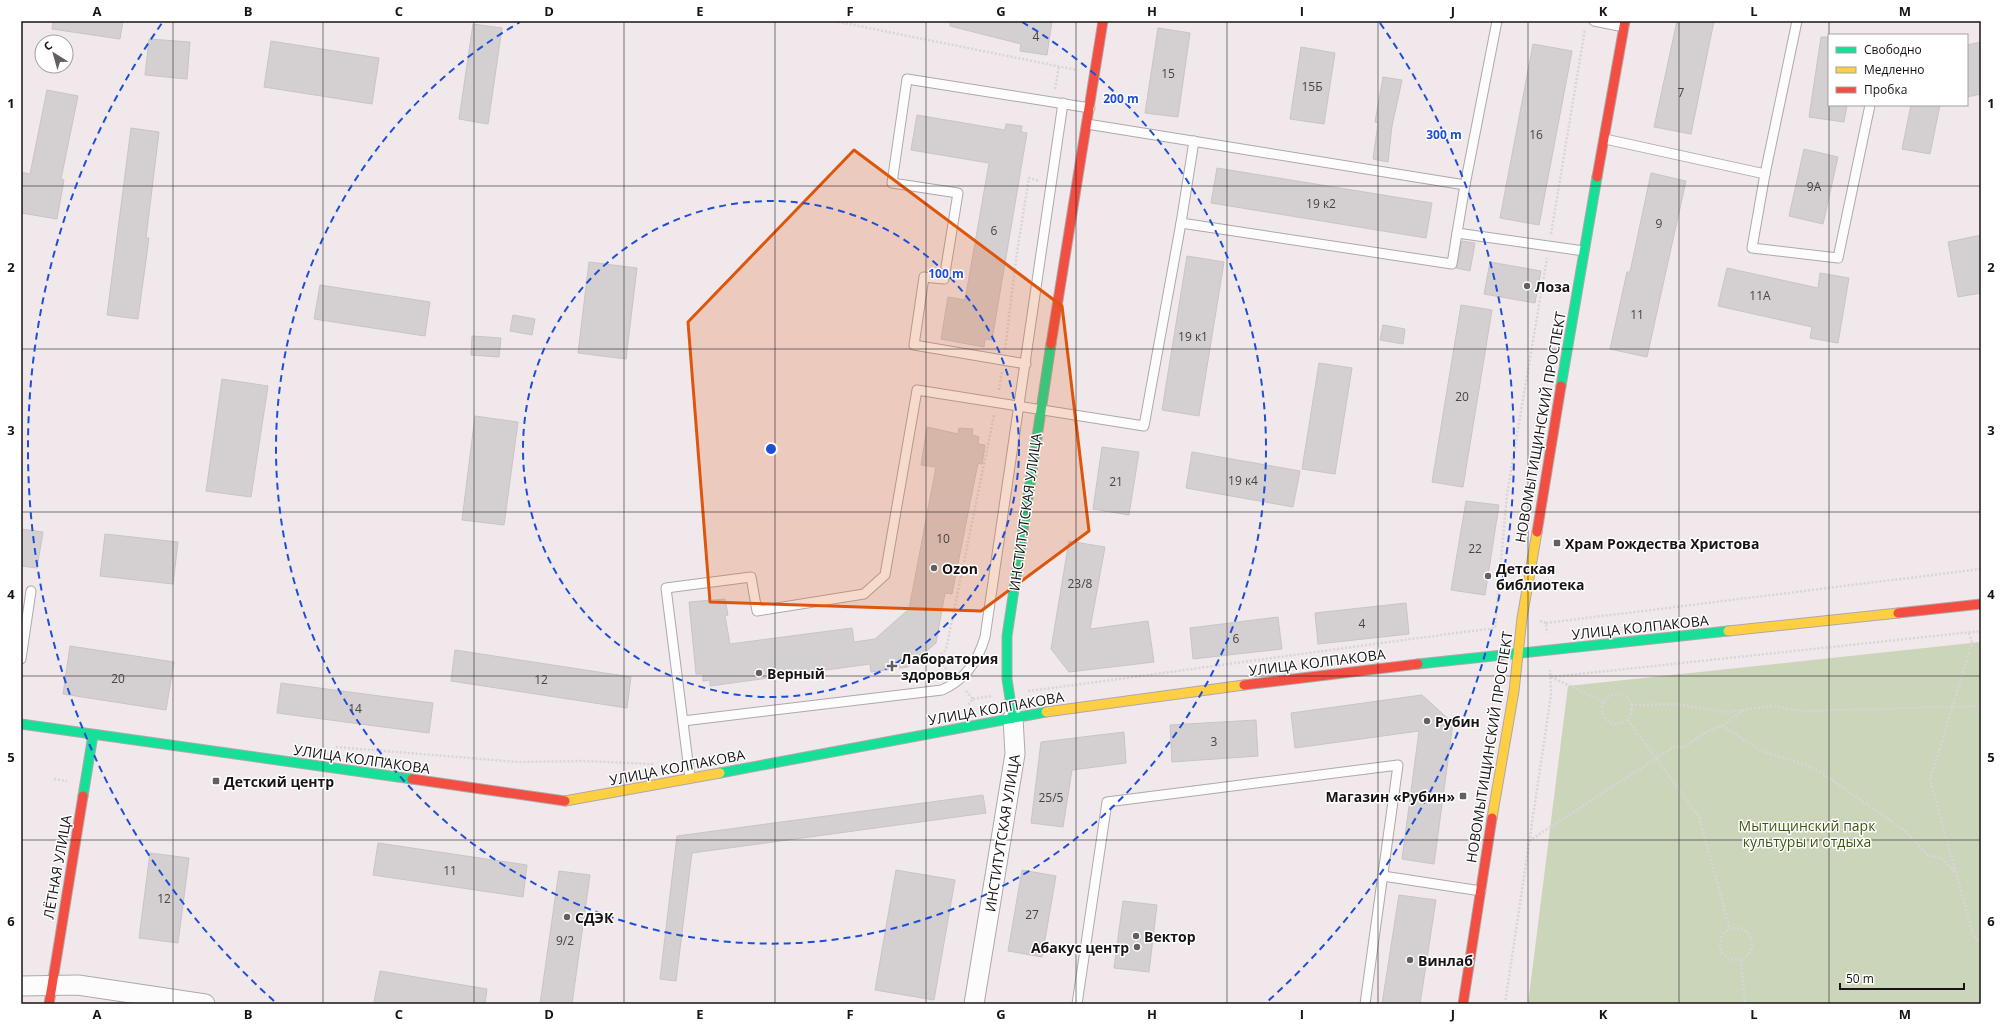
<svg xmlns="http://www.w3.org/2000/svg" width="2002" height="1025" viewBox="0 0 2002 1025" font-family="'Open Sans',sans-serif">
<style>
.green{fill:#cad5b9}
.building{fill:#d4cfd1;stroke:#cac4c6}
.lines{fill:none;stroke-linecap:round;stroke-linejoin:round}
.lane-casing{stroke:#afa8ab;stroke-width:11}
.street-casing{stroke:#afa8ab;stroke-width:21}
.fast-casing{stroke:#afa8ab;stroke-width:11}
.slow-casing{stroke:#afa8ab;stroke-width:11}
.jam-casing{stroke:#afa8ab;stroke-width:11}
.path{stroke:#d8d5d7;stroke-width:2.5;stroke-dasharray:2 2;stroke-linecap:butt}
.lane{stroke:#fdfcfc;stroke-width:9}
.street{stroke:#fdfcfc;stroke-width:19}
.fast{stroke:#16e098;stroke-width:9}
.slow{stroke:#ffcf43;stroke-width:9}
.jam{stroke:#f24e42;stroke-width:9}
.marked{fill:#de560c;fill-opacity:0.2;stroke:#de560c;stroke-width:3;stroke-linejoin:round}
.grid{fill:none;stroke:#181315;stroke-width:1;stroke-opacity:0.55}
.ring{fill:none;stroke:#1d4ed8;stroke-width:2;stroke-dasharray:7 5}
.poi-dot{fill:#645e60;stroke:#fff;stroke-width:1.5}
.labels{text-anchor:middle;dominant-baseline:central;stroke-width:3;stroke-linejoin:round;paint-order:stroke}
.number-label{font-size:12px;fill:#484345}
.poi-label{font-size:14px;font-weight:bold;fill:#181315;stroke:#fff;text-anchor:start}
.street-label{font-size:14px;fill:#181315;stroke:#fff}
.park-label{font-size:14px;fill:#3b570d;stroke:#fff}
.centre{fill:#1d4ed8;stroke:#fff;stroke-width:2}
.ring-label{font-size:12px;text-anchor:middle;font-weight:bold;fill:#1d4ed8;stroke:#fff;stroke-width:3;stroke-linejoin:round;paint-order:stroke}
.neatline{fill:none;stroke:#181315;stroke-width:1.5}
.grid-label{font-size:13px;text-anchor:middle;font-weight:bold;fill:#181315}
</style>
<rect width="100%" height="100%" fill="#f0e8eb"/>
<!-- green -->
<path class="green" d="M 1981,642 L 1981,1004 L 1528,1004 L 1568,686 Z"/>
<!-- building -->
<g class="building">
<path d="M 53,21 L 123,21 L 120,39 L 52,29 Z"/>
<path d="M 950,21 L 1052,21 L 1047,55 L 1020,51 L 1021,44 L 950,26 Z"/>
<path d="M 1677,21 L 1714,21 L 1691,134 L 1654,127 Z"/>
<path d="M 473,24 L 502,28 L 488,124 L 459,119 Z"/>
<path d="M 1158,28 L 1190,33 L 1178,117 L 1145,113 Z"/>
<path d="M 1821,37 L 1829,37 L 1829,105 L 1847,105 L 1844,122 L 1809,117 Z"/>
<path d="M 149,39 L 190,42 L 187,79 L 145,75 Z"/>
<path d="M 271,41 L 379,58 L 372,104 L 264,87 Z"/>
<path d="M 1981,42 L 1981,94 L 1967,97 L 1967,45 Z"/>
<path d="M 1533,44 L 1572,51 L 1539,225 L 1500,218 Z"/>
<path d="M 1301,47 L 1335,53 L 1324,124 L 1290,119 Z"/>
<path d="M 1383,77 L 1402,80 L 1392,126 L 1388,162 L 1373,159 L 1378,123 L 1375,122 Z"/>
<path d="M 47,90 L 78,96 L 61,179 L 64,180 L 57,219 L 21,213 L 21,172 L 30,174 Z"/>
<path d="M 1911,105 L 1940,105 L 1930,154 L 1902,149 Z"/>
<path d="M 917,115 L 1005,130 L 1006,124 L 1022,126 L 1021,132 L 1027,133 L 992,340 L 985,339 L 984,347 L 941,339 L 948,297 L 965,300 L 989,163 L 911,150 Z"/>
<path d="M 131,128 L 159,132 L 146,238 L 149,238 L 138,319 L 107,315 Z"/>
<path d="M 1804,149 L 1838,157 L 1823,224 L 1789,216 Z"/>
<path d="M 1217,168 L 1432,203 L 1426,238 L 1211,203 Z"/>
<path d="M 1651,173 L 1686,181 L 1647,357 L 1610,349 L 1627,272 L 1630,272 Z"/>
<path d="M 1981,235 L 1981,293 L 1958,297 L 1948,242 Z"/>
<path d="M 1462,241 L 1475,243 L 1470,271 L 1456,268 Z"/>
<path d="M 1187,256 L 1224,262 L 1199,416 L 1162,410 Z"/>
<path d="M 589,262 L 637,268 L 626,359 L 578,353 Z"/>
<path d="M 1490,262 L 1541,271 L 1535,303 L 1484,294 Z"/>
<path d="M 1727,268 L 1818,288 L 1820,273 L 1849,278 L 1838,343 L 1810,338 L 1812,327 L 1718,306 Z"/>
<path d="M 320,285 L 430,302 L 425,336 L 314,319 Z"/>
<path d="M 1461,305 L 1492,310 L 1463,487 L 1432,482 Z"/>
<path d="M 513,315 L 535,319 L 532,335 L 510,331 Z"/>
<path d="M 1383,325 L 1405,329 L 1403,344 L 1380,340 Z"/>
<path d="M 472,336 L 501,338 L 499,357 L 471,355 Z"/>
<path d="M 1319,363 L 1352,368 L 1335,474 L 1302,469 Z"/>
<path d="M 222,379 L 268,386 L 251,497 L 206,491 Z"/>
<path d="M 475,416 L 518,422 L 504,525 L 462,520 Z"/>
<path d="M 927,427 L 958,434 L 959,428 L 973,429 L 972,435 L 979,437 L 978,444 L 985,445 L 982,464 L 978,463 L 952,594 L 945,593 L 936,643 L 908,667 L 871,672 L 870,664 L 710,686 L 710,680 L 703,681 L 703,674 L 696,674 L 689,602 L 725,599 L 728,615 L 725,616 L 730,644 L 852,628 L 854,642 L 875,639 L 909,609 L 936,467 L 921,465 Z"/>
<path d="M 1102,447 L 1139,452 L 1129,515 L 1093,509 Z"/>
<path d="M 1192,452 L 1300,471 L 1293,507 L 1186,488 Z"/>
<path d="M 1466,501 L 1499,505 L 1485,595 L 1451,590 Z"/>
<path d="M 21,529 L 43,532 L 37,568 L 21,566 Z"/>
<path d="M 105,534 L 178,542 L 173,584 L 100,576 Z"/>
<path d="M 1069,541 L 1105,547 L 1090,629 L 1148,621 L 1154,662 L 1069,672 L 1051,649 Z"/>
<path d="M 1406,603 L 1409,634 L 1318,644 L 1315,613 Z"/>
<path d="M 1278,617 L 1282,649 L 1193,659 L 1190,628 Z"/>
<path d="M 70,646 L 174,662 L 166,710 L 63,694 Z"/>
<path d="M 455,650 L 631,677 L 627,708 L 451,681 Z"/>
<path d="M 281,683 L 433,703 L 429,733 L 277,713 Z"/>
<path d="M 1422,695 L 1453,723 L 1434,864 L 1402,859 L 1419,731 L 1295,748 L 1291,713 Z"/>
<path d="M 1256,720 L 1258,756 L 1172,762 L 1170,725 Z"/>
<path d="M 1124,732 L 1126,763 L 1072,770 L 1063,827 L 1031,823 L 1041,742 Z"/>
<path d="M 983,795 L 986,813 L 692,853 L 676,981 L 660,979 L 677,836 Z"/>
<path d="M 378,843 L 527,865 L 523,897 L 373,875 Z"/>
<path d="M 150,853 L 189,858 L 178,943 L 139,938 Z"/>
<path d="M 896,870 L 955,880 L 934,1000 L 875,990 Z"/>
<path d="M 1022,870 L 1056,876 L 1042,957 L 1008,951 Z"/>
<path d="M 559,871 L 590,875 L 572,1004 L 540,1004 Z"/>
<path d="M 1399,895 L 1436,900 L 1420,1004 L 1382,1004 Z"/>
<path d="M 1123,901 L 1157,905 L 1149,972 L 1114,968 Z"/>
<path d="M 380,971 L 487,989 L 485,1004 L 385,1004 L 374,1002 Z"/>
</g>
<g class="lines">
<!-- lane casing -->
<g class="lane-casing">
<g id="lane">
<path d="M 1594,21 L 1624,27"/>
<path d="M 1087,124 L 1465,185 L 1457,233"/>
<path d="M 1605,139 L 1765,174 L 1797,21"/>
<path d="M 1194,141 L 1181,223 L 1452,264 L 1457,233 L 1584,251"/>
<path d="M 1765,174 L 1752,248 L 1838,258 L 1870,105"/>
<path d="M 1465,185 L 1497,21"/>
<path d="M 1026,364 L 914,345 L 924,277 L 944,279 L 958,193 L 892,183 L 907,79 L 1090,108"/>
<path d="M 21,659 L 31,591"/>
<path d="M 683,721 L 942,690 C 965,680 978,661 985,637 L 1063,103"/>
<path d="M 690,778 L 666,588 L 751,577 L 757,611 L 864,594 L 885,575 L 917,390 L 1144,426 L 1181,223"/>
<path d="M 1383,876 L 1481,891"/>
<path d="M 1077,1004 L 1107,802 L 1398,765 L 1365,1004"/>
</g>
</g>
<!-- street casing -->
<g class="street-casing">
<g id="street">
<path d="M 21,986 L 78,985 L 205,1004"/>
<path d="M 974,1004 L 1015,754 L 1013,718"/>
</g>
</g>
<!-- fast casing -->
<g class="fast-casing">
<g id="fast">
<path d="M 1561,386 L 1597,177"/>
<path d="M 1418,664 L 1728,631"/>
<path d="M 1013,718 L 1007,679 L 1007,636 L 1051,344"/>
<path d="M 21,724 L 412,779"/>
<path d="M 720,773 L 1046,712"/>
<path d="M 83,796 L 93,735"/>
</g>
</g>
<!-- slow casing -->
<g class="slow-casing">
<g id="slow">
<path d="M 1728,631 L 1898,613"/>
<path d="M 1046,712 L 1244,685"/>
<path d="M 565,801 L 720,773"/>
<path d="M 1492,818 L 1514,691 L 1522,618 L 1537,532"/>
</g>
</g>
<!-- jam casing -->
<g class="jam-casing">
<g id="jam">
<path d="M 1597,177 L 1625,21"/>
<path d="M 1051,344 L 1103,21"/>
<path d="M 1537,532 L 1561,386"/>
<path d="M 1898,613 L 1981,604"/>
<path d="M 1244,685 L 1418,664"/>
<path d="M 412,779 L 565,801"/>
<path d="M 49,1004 L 83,796"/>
<path d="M 1463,1004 L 1492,818"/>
</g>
</g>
<!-- path -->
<g class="path">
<path d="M 834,21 L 1077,70"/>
<path d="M 1055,89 L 1059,66"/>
<path d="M 1551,234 L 1585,29"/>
<path d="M 1005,349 L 1017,252 L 1029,178 L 1040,181"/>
<path d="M 999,390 L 1002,371"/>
<path d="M 1540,621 L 1546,623 L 1547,633"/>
<path d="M 1546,623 L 1981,569"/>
<path d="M 1969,633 L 1972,643 L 1930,780 L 1973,934 L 1981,944"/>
<path d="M 949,672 L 937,658 L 946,650 L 994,415"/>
<path d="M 1551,677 L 1981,631"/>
<path d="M 1551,677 L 1604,702"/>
<path d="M 966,691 L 973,699 L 967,706"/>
<path d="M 1028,691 C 1183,671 1339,648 1495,628 L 1507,494 L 1547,258"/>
<circle cx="1617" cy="709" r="15"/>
<path d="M 973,699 L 991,696"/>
<path d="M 1631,705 L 1675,704 L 1728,712 L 1771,706 L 1802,711 L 1981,706"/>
<path d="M 1628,720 L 1699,817 L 1730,929"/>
<path d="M 1722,726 L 1762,751 L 1806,765 L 1819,771 L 1904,830 L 1928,855 L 1941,858 L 1955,872"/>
<path d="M 336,747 L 518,762 L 583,761 L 654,764"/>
<path d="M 54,779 L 67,781"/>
<path d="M 1529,841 L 1675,746 L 1683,748 L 1706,732 L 1722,726 L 1743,710"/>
<circle cx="1736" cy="944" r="16"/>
<path d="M 1741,960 L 1745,1004"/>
<path d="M 1505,1004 L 1551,695 L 1550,670"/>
</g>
<!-- lane -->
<use href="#lane" class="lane"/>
<!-- street -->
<use href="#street" class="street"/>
<!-- fast -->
<use href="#fast" class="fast"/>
<!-- slow -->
<use href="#slow" class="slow"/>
<!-- jam -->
<use href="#jam" class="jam"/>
</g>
<!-- marked area -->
<path class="marked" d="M 854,150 L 1062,306 L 1089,531 L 981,611 L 710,602 L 688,322 Z"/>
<!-- grid -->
<path class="grid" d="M 173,21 L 173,1004M 323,21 L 323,1004M 474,21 L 474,1004M 624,21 L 624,1004M 775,21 L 775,1004M 926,21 L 926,1004M 1076,21 L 1076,1004M 1227,21 L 1227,1004M 1378,21 L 1378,1004M 1528,21 L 1528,1004M 1679,21 L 1679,1004M 1829,21 L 1829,35M 1829,105 L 1829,1004M 21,186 L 1981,186M 21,349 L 1981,349M 21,512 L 1981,512M 21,676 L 1981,676M 21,840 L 1981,840"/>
<!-- distance rings -->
<g class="ring">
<circle cx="771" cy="449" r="248"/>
<path d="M1022 22A495 495 0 1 1 520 22"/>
<path d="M274 1001A743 743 0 0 1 162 23M1380 23A743 743 0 0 1 1268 1001"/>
</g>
<!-- markers -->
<g class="poi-dot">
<circle cx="1527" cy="286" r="4"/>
<rect x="1553" y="539" width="8" height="8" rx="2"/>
<circle cx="934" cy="568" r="4"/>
<circle cx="1488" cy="576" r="4"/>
<path d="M890 660h4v4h4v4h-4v4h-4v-4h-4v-4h4z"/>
<circle cx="759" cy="673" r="4"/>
<circle cx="1427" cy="721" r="4"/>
<rect x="212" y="777" width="8" height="8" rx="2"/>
<rect x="1459" y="792" width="8" height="8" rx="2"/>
<circle cx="567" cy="917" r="4"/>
<circle cx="1136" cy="936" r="4"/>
<circle cx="1137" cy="947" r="4"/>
<circle cx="1410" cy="960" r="4"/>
</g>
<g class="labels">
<!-- number labels -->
<g class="number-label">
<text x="1036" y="36">4</text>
<text x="1168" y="73">15</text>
<text x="1312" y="86">15Б</text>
<text x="1681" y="92">7</text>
<text x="1536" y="134">16</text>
<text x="1814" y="186">9А</text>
<text x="1321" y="203">19 к2</text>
<text x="1659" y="223">9</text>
<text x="994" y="230">6</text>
<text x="1760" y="295">11А</text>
<text x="1637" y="314">11</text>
<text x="1193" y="336">19 к1</text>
<text x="1462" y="396">20</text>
<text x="1243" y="480">19 к4</text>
<text x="1116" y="481">21</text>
<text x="943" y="538">10</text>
<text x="1475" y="548">22</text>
<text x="1080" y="583">23/8</text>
<text x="1362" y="623">4</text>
<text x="1236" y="638">6</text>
<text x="118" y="678">20</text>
<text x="541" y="679">12</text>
<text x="355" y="708">14</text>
<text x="1214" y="741">3</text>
<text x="1051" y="797">25/5</text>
<text x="450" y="870">11</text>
<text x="164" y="898">12</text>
<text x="1032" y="914">27</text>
<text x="565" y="940">9/2</text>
</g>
<!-- poi labels -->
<g class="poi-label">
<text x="1535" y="286">Лоза</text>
<text x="1565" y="543">Храм Рождества Христова</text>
<text x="942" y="568">Ozon</text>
<text x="1496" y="568">Детская<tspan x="1496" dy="16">библиотека</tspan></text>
<text x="901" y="658">Лаборатория<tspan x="901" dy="16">здоровья</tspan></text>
<text x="767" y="673">Верный</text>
<text x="1435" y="721">Рубин</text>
<text x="224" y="781">Детский центр</text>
<text x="1455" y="796" text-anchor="end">Магазин «Рубин»</text>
<text x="575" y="917">СДЭК</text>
<text x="1144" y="936">Вектор</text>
<text x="1129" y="947" text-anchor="end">Абакус центр</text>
<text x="1418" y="960">Винлаб</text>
</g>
<!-- street labels -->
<g class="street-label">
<text transform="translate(1540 427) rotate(-80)">НОВОМЫТИЩИНСКИЙ ПРОСПЕКТ</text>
<text transform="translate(1025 512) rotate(-82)">ИНСТИТУТСКАЯ УЛИЦА</text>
<text transform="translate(1640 627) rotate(-6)">УЛИЦА КОЛПАКОВА</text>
<text transform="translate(1317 662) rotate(-7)">УЛИЦА КОЛПАКОВА</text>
<text transform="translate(996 708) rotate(-10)">УЛИЦА КОЛПАКОВА</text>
<text transform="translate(1489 747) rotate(-81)">НОВОМЫТИЩИНСКИЙ ПРОСПЕКТ</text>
<text transform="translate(362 759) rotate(8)">УЛИЦА КОЛПАКОВА</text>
<text transform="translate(677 767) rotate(-11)">УЛИЦА КОЛПАКОВА</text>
<text transform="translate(1002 833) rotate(-81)">ИНСТИТУТСКАЯ УЛИЦА</text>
<text transform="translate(57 867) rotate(-80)">ЛЁТНАЯ УЛИЦА</text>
</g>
<!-- park labels -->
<g class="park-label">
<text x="1807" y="825">Мытищинский парк<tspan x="1807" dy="16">культуры и отдыха</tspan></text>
</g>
</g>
<circle cx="771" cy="449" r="6" class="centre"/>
<g class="ring-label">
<text x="1121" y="103">200 m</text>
<text x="1444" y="139">300 m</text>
<text x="946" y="278">100 m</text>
</g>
<!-- border -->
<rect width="2002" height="1025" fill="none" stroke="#ffffff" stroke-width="44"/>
<!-- legend -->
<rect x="1828" y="34" width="140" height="72" fill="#ffffff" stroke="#a3a1a1"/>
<rect x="1836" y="47" width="20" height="6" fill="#16e098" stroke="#a3a1a1"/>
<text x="1864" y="54" font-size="12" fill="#181315">Свободно</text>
<rect x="1836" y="67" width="20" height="6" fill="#ffcf43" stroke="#a3a1a1"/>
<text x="1864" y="74" font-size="12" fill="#181315">Медленно</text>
<rect x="1836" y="87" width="20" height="6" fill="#f24e42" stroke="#a3a1a1"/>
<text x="1864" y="94" font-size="12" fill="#181315">Пробка</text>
<!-- north arrow -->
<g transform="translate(54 54) rotate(323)"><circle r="19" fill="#ffffff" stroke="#a3a1a1"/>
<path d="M0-3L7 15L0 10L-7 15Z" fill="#645e60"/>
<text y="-6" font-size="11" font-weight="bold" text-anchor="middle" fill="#181315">С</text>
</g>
<!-- scale -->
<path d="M1840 983v6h124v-6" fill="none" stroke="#181315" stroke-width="2"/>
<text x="1846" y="983" font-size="12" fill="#181315" stroke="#ffffff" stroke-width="3" paint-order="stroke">50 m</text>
<rect x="22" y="22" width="1958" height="981" class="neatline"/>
<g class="grid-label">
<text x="97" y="16">A</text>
<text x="248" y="16">B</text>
<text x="399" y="16">C</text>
<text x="549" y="16">D</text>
<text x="700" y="16">E</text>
<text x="850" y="16">F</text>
<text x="1001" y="16">G</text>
<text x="1152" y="16">H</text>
<text x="1302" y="16">I</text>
<text x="1453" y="16">J</text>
<text x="1603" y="16">K</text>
<text x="1754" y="16">L</text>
<text x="1905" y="16">M</text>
<text x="11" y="108">1</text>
<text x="1991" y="108">1</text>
<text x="11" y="272">2</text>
<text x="1991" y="272">2</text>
<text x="11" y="435">3</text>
<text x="1991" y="435">3</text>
<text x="11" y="599">4</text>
<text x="1991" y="599">4</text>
<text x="11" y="762">5</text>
<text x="1991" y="762">5</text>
<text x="11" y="926">6</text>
<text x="1991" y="926">6</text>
<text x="97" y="1019">A</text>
<text x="248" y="1019">B</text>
<text x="399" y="1019">C</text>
<text x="549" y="1019">D</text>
<text x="700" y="1019">E</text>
<text x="850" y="1019">F</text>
<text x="1001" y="1019">G</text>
<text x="1152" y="1019">H</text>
<text x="1302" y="1019">I</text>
<text x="1453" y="1019">J</text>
<text x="1603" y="1019">K</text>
<text x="1754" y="1019">L</text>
<text x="1905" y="1019">M</text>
</g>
</svg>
